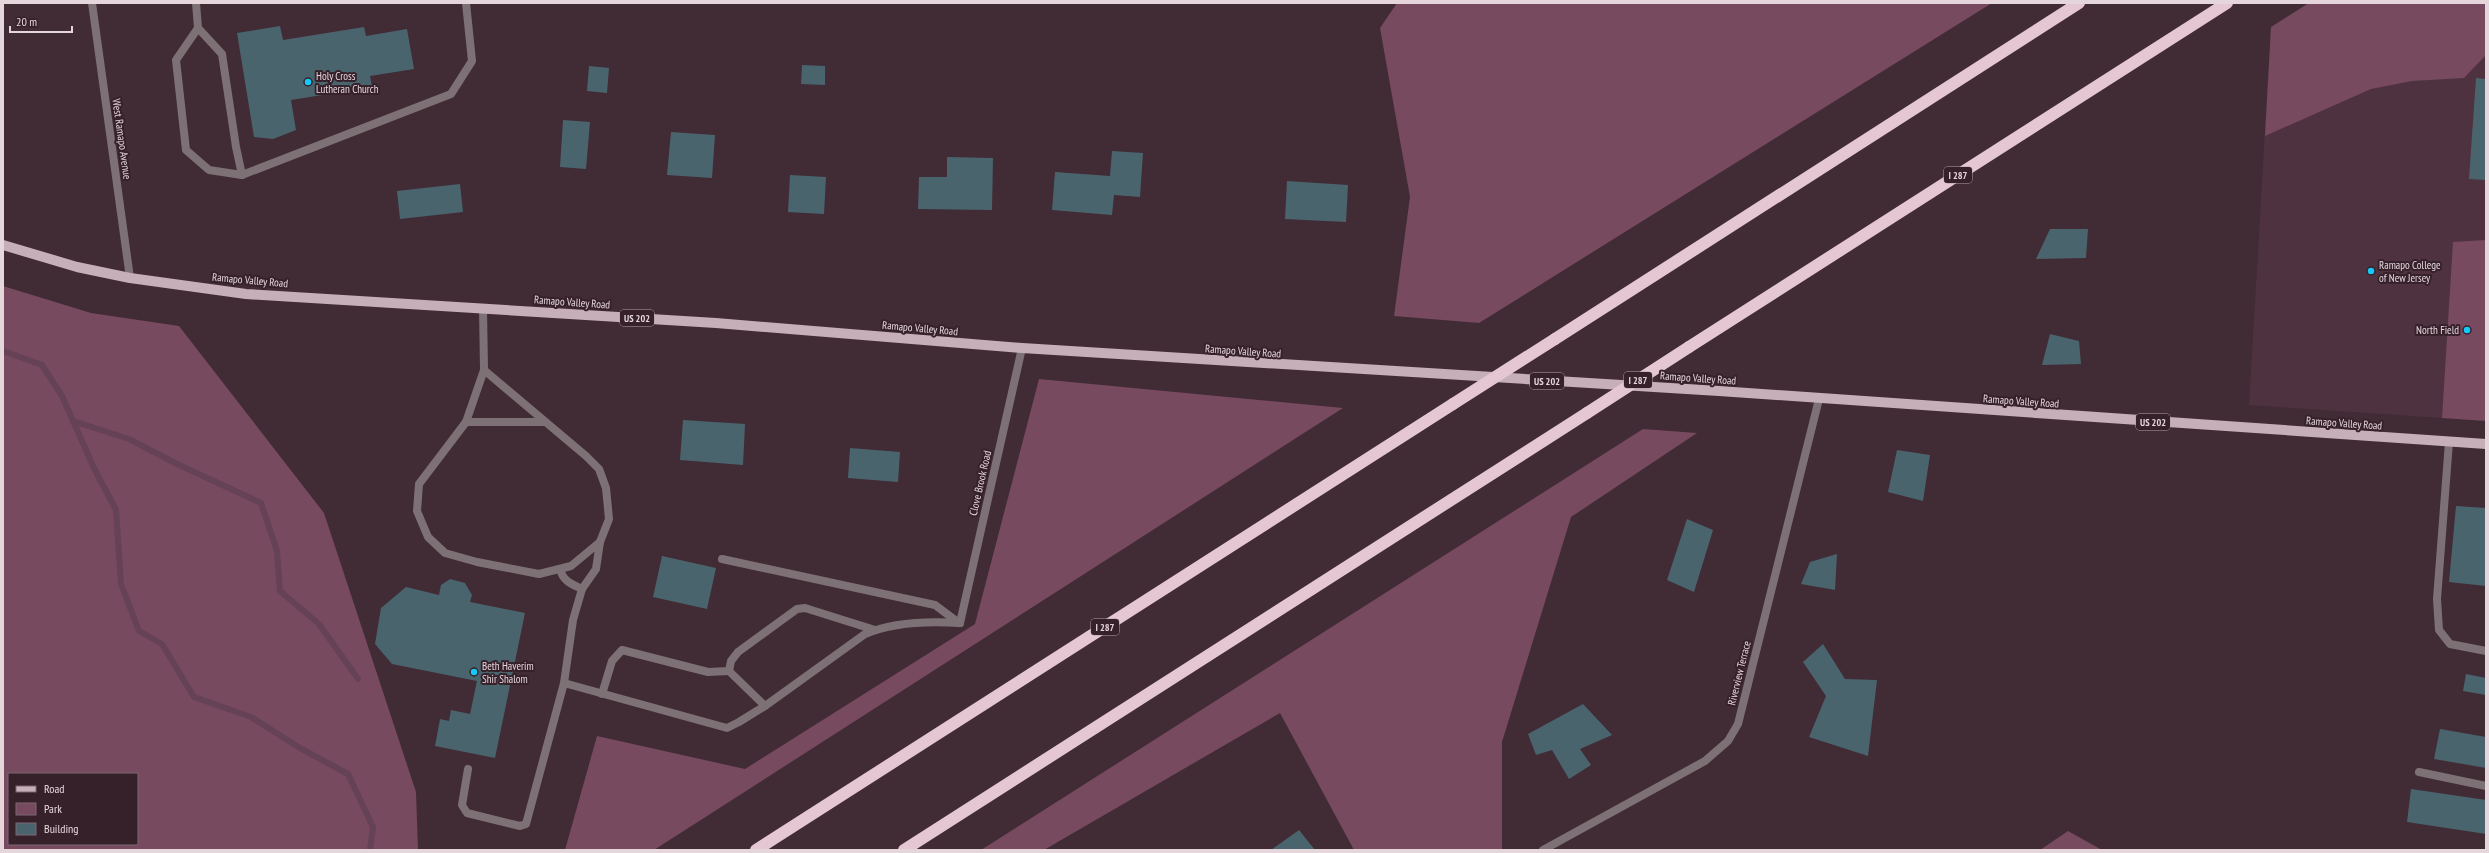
<svg xmlns="http://www.w3.org/2000/svg" width="2489" height="853" viewBox="0 0 2489 853" font-family="'PT Sans Narrow',sans-serif">
<style>
.built{fill:#4e323f}
.green{fill:#774a5f;fill-rule:evenodd}
.lines{fill:none;stroke-linecap:round;stroke-linejoin:round}
.stream{stroke:#654255;stroke-width:6}
.building{fill:#4a646e}
.service{stroke:#7d7176;stroke-width:8}
.minor{stroke:#7d7176;stroke-width:8}
.tertiary{stroke:#7d7176;stroke-width:8}
.primary{stroke:#c7afb9;stroke-width:10}
.motorway{stroke:#e4c7d3;stroke-width:12}
.motorway-bridge{stroke:#e4c7d3;stroke-width:12}
.poi-dot{fill:#13cafb;stroke:#36212b;stroke-width:1.5}
.labels{text-anchor:middle;dominant-baseline:central;stroke-width:4;stroke-linejoin:round;paint-order:stroke}
.shield{fill:#36212b;stroke:#b0a0a7;stroke-width:1}
.shield-label{font-size:10px;font-weight:bold;fill:#e5d6dc}
.poi-label{font-size:11px;fill:#e5d6dc;stroke:#36212b;text-anchor:start}
.street-label{font-size:11px;fill:#e5d6dc;stroke:#36212b}
</style>
<rect width="100%" height="100%" fill="#412b35"/>
<!-- built -->
<path class="built" d="M 2309,3 L 2486,3 L 2486,421 L 2249,405 L 2271,27 Z"/>
<!-- green -->
<g class="green">
<path d="M 1397,3 L 1992,3 L 1479,323 L 1394,316 L 1410,197 L 1380,28 Z"/>
<path d="M 2309,3 L 2486,3 L 2486,55 L 2464,78 L 2412,81 L 2371,89 L 2265,136 L 2271,27 Z"/>
<path d="M 2486,240 L 2486,421 L 2442,418 L 2453,242 Z"/>
<path d="M 3,286 L 91,313 L 179,326 L 324,513 L 416,792 L 418,850 L 3,850 ZM 9,774 L 137,774 L 137,844 L 9,844 Z"/>
<path d="M 1039,379 L 1343,408 L 654,850 L 565,850 L 597,736 L 745,769 L 975,624 Z"/>
<path d="M 1643,429 L 1697,433 L 1571,517 L 1502,742 L 1502,850 L 1354,850 L 1280,713 L 1044,850 L 981,850 Z"/>
<path d="M 2068,831 L 2102,850 L 2040,850 Z"/>
</g>
<g class="lines">
<!-- stream -->
<g class="stream">
<path d="M 3,351 L 42,365 L 62,396 L 94,468 L 116,510 L 121,584 L 139,631 L 162,644 L 194,697 L 251,717 L 300,748 L 348,774 L 373,827 L 370,850"/>
<path d="M 73,421 L 129,439 L 177,464 L 261,503 L 277,551 L 280,591 L 319,624 L 358,679"/>
</g>
</g>
<!-- building -->
<g class="building">
<path d="M 280,26 L 283,40 L 364,27 L 366,36 L 407,29 L 414,69 L 370,76 L 372,87 L 291,100 L 296,130 L 273,139 L 254,137 L 237,33 Z"/>
<path d="M 802,65 L 825,66 L 825,85 L 801,84 Z"/>
<path d="M 589,66 L 609,68 L 607,93 L 587,91 Z"/>
<path d="M 2476,78 L 2486,79 L 2486,180 L 2469,179 Z"/>
<path d="M 563,120 L 590,122 L 586,169 L 560,167 Z"/>
<path d="M 671,132 L 715,135 L 712,178 L 667,175 Z"/>
<path d="M 1112,151 L 1143,153 L 1140,197 L 1114,195 L 1112,215 L 1052,210 L 1055,172 L 1110,176 Z"/>
<path d="M 947,157 L 993,158 L 992,210 L 918,209 L 919,177 L 947,177 Z"/>
<path d="M 790,175 L 826,177 L 824,214 L 788,212 Z"/>
<path d="M 1287,181 L 1348,185 L 1346,222 L 1285,219 Z"/>
<path d="M 460,184 L 463,212 L 400,219 L 397,191 Z"/>
<path d="M 2050,229 L 2088,229 L 2086,258 L 2036,259 Z"/>
<path d="M 2050,334 L 2079,341 L 2081,364 L 2042,365 Z"/>
<path d="M 683,420 L 745,424 L 743,465 L 680,460 Z"/>
<path d="M 850,448 L 900,452 L 898,482 L 848,478 Z"/>
<path d="M 1897,450 L 1930,455 L 1923,501 L 1888,492 Z"/>
<path d="M 2456,506 L 2486,508 L 2486,586 L 2449,582 Z"/>
<path d="M 1687,519 L 1713,530 L 1694,592 L 1667,580 Z"/>
<path d="M 1837,554 L 1835,590 L 1801,584 L 1810,562 Z"/>
<path d="M 662,556 L 716,568 L 707,609 L 653,597 Z"/>
<path d="M 450,579 L 465,583 L 472,595 L 470,602 L 525,613 L 495,758 L 435,746 L 440,719 L 449,721 L 451,710 L 470,714 L 477,681 L 392,664 L 375,644 L 381,608 L 406,587 L 439,595 L 441,585 Z"/>
<path d="M 1823,644 L 1845,679 L 1877,680 L 1868,756 L 1809,737 L 1826,696 L 1803,662 Z"/>
<path d="M 2466,674 L 2486,678 L 2486,695 L 2463,691 Z"/>
<path d="M 1583,704 L 1612,735 L 1580,749 L 1591,765 L 1569,779 L 1552,750 L 1536,755 L 1528,734 Z"/>
<path d="M 2440,729 L 2486,737 L 2486,768 L 2434,759 Z"/>
<path d="M 2411,789 L 2486,800 L 2486,834 L 2407,822 Z"/>
<path d="M 1299,830 L 1315,850 L 1271,850 Z"/>
</g>
<g class="lines">
<!-- service -->
<g class="service">
<path d="M 196,3 L 198,28 L 176,60 L 186,150 L 209,170 L 242,175 L 451,94 L 472,61 L 466,3"/>
<path d="M 198,28 L 222,54 L 236,147 L 242,175"/>
<path d="M 483,308 L 484,370 L 466,422 L 419,484 L 417,511 L 428,537 L 445,553 L 477,562 L 539,574 L 571,566 L 600,542 L 609,519 L 606,488 L 599,469 L 586,456 L 484,370"/>
<path d="M 466,422 L 544,422"/>
<path d="M 2449,442 L 2437,599 L 2439,630 L 2450,644 L 2486,651"/>
<path d="M 722,559 L 935,605 L 959,623"/>
<path d="M 560,569 C 563,581 571,584 582,589"/>
<path d="M 729,671 L 765,706"/>
<path d="M 564,683 L 573,620 L 582,589 L 596,569 L 600,542"/>
<path d="M 602,694 L 612,661 L 622,650 L 708,672 L 729,671 L 731,661 L 738,652 L 797,609 L 805,608 L 875,630"/>
<path d="M 468,769 L 462,805 L 467,813 L 520,826 L 526,824 L 564,683 L 727,728 L 739,722 L 765,706 L 865,634 C 893,622 930,621 960,623"/>
<path d="M 2419,772 L 2486,786"/>
</g>
<!-- minor -->
<g class="minor">
<path d="M 960,623 L 1022,348"/>
<path d="M 1543,850 L 1705,761 L 1728,741 L 1738,724 L 1819,399"/>
</g>
<!-- tertiary -->
<path class="tertiary" d="M 92,3 L 130,278"/>
<!-- primary -->
<path class="primary" d="M 3,245 L 77,267 L 130,278 L 246,294 L 716,323 L 1022,348 L 1719,391 L 2486,444"/>
<!-- motorway -->
<g class="motorway">
<path d="M 1555,339 L 2079,3"/>
<path d="M 1689,347 L 2227,3"/>
<path d="M 756,850 L 1453,404"/>
<path d="M 904,850 L 1587,413"/>
</g>
<!-- motorway-bridge -->
<g class="motorway-bridge">
<path d="M 1453,404 L 1555,339"/>
<path d="M 1587,413 L 1689,347"/>
</g>
</g>
<!-- markers -->
<g class="poi-dot">
<circle cx="308" cy="82" r="4"/>
<circle cx="2371" cy="271" r="4"/>
<circle cx="2467" cy="330" r="4"/>
<circle cx="474" cy="672" r="4"/>
</g>
<g class="labels">
<!-- shield labels -->
<g class="shield">
<rect x="1944" y="167" width="28" height="16" rx="3"/>
<rect x="620" y="310" width="34" height="16" rx="3"/>
<rect x="1624" y="372" width="28" height="16" rx="3"/>
<rect x="1530" y="373" width="34" height="16" rx="3"/>
<rect x="2136" y="414" width="34" height="16" rx="3"/>
<rect x="1091" y="619" width="28" height="16" rx="3"/>
</g>
<g class="shield-label">
<text x="1958" y="175">I 287</text>
<text x="637" y="318">US 202</text>
<text x="1638" y="380">I 287</text>
<text x="1547" y="381">US 202</text>
<text x="2153" y="422">US 202</text>
<text x="1105" y="627">I 287</text>
</g>
<!-- poi labels -->
<g class="poi-label">
<text x="316" y="76">Holy Cross<tspan x="316" dy="13">Lutheran Church</tspan></text>
<text x="2379" y="265">Ramapo College<tspan x="2379" dy="13">of New Jersey</tspan></text>
<text x="2459" y="330" text-anchor="end">North Field</text>
<text x="482" y="666">Beth Haverim<tspan x="482" dy="13">Shir Shalom</tspan></text>
</g>
<!-- street labels -->
<g class="street-label">
<text transform="translate(122 139) rotate(82)">West Ramapo Avenue</text>
<text transform="translate(250 280) rotate(5)">Ramapo Valley Road</text>
<text transform="translate(572 302) rotate(4)">Ramapo Valley Road</text>
<text transform="translate(920 328) rotate(5)">Ramapo Valley Road</text>
<text transform="translate(1243 351) rotate(4)">Ramapo Valley Road</text>
<text transform="translate(1698 378) rotate(4)">Ramapo Valley Road</text>
<text transform="translate(2021 401) rotate(4)">Ramapo Valley Road</text>
<text transform="translate(2344 423) rotate(4)">Ramapo Valley Road</text>
<text transform="translate(980 483) rotate(-77)">Clove Brook Road</text>
<text transform="translate(1739 673) rotate(-76)">Riverview Terrace</text>
</g>
</g>
<!-- border -->
<rect width="2489" height="853" fill="none" stroke="#e5d6dc" stroke-width="8"/>
<!-- legend -->
<rect x="8" y="773" width="130" height="72" fill="#36212b" stroke="#7c6972"/>
<rect x="16" y="786" width="20" height="6" fill="#c7afb9" stroke="#7c6972"/>
<text x="44" y="793" font-size="12" fill="#e5d6dc">Road</text>
<rect x="16" y="803" width="20" height="12" fill="#774a5f" stroke="#7c6972"/>
<text x="44" y="813" font-size="12" fill="#e5d6dc">Park</text>
<rect x="16" y="823" width="20" height="12" fill="#4a646e" stroke="#7c6972"/>
<text x="44" y="833" font-size="12" fill="#e5d6dc">Building</text>
<!-- scale -->
<path d="M10 26v6h62v-6" fill="none" stroke="#e5d6dc" stroke-width="2"/>
<text x="16" y="26" font-size="12" fill="#e5d6dc" stroke="#36212b" stroke-width="3" paint-order="stroke">20 m</text>
</svg>
